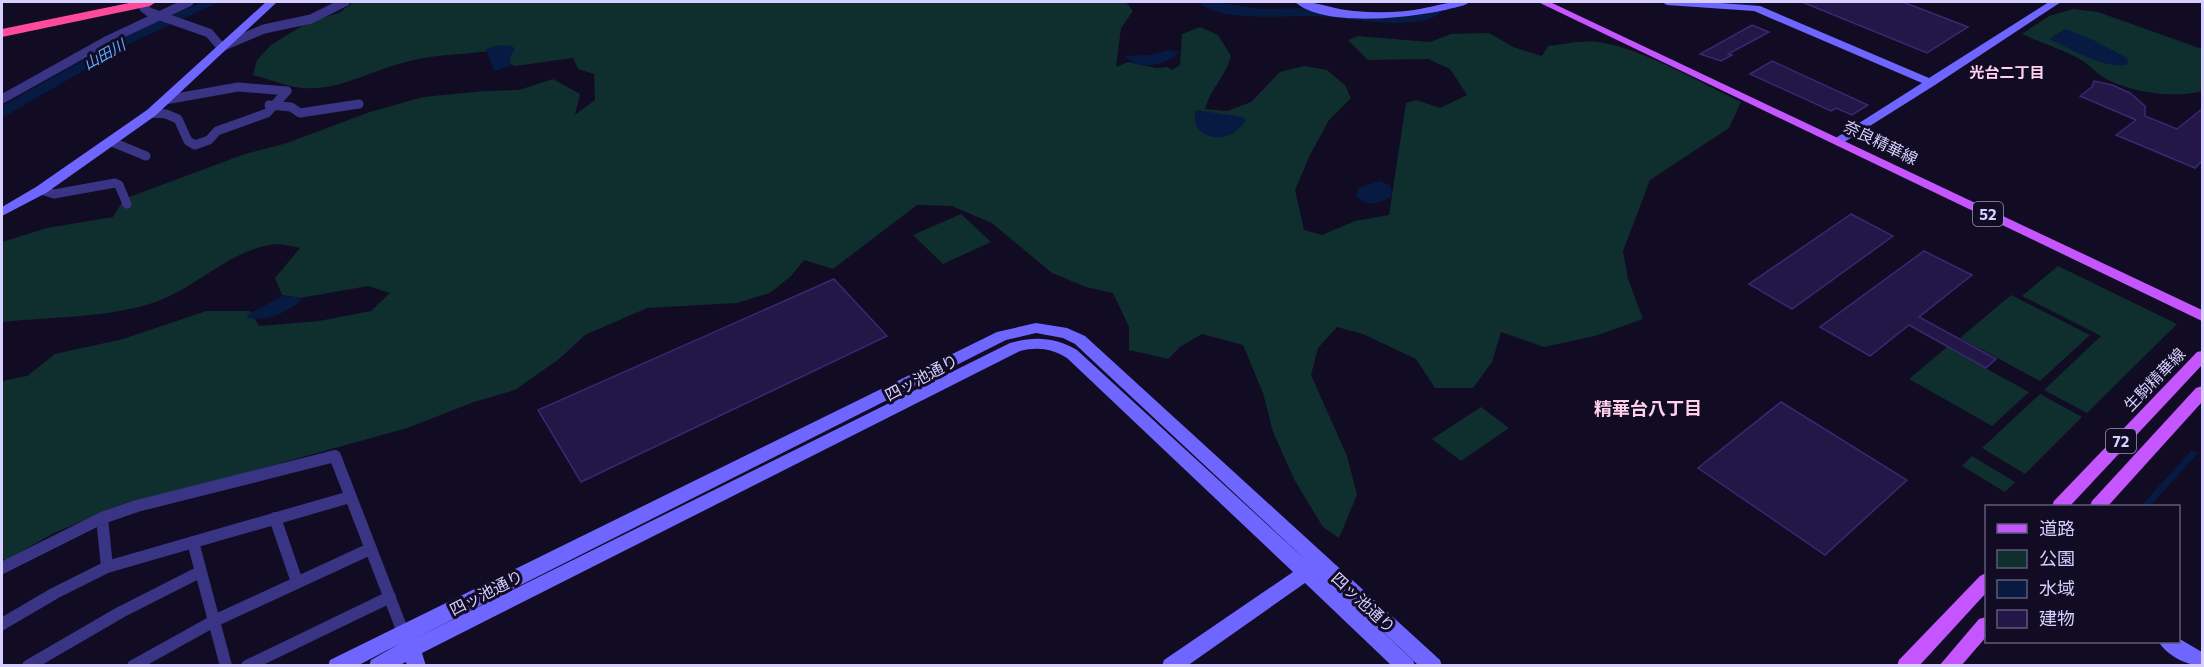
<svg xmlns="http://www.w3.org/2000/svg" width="2204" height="667" viewBox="0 0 2204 667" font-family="Commissioner,'Noto Sans JP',sans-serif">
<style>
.green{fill:#0f2e2e}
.water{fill:#061a42}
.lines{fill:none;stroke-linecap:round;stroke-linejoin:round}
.river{fill:#061a42;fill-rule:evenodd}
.building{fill:#221746;stroke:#392873;stroke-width:1.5}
.street-far1{stroke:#3a3485;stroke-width:9}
.street{stroke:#3a3485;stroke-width:12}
.secondary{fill:#6e66ff;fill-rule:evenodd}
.primary{fill:#c556ff;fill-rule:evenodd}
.highway{fill:#ff4a9b;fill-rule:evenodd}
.labels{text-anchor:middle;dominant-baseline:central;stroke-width:6;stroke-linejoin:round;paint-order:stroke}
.far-water-label{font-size:15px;font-style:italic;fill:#5dafff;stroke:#110c23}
.far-neighbourhood-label{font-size:15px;font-weight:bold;fill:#ffd1ed;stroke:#110c23}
.shield{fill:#110c23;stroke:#9b94bd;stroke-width:1.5}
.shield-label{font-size:15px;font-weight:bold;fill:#d6cfff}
.street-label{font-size:16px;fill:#d6cfff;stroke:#110c23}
.neighbourhood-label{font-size:18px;font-weight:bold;fill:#ffd1ed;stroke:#110c23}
</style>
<rect width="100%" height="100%" fill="#110c23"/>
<!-- green -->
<g class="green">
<path d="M 353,2 L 1126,2 L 1133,11 L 1121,28 L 1116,67 L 1128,62 L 1156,68 L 1168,67 L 1172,70 L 1180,65 L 1182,34 L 1200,27 L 1218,35 L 1231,56 C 1226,76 1210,89 1205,109 L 1227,111 L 1251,102 L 1280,72 L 1304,66 L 1327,70 L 1345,85 L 1351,98 L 1329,120 L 1310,155 L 1295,190 L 1304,230 L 1322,235 L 1355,221 L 1389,215 L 1406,103 L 1416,100 L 1440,108 L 1467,95 L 1450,69 L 1428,59 L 1368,60 L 1348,40 L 1358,36 L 1430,42 L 1451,34 L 1489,33 L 1513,47 L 1542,56 L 1548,46 C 1566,44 1586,39 1604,43 C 1647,51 1701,83 1741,102 L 1729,128 L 1650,180 L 1623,251 L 1628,279 L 1643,319 L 1595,336 L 1544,347 L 1501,332 L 1492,362 L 1473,388 L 1435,388 L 1416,359 L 1363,334 L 1337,327 L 1318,348 L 1311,375 L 1347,456 L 1357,495 L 1339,538 L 1323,527 L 1295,481 L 1273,432 L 1263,393 L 1243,345 L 1202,334 L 1180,347 L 1168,359 L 1129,350 L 1129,327 L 1113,293 L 1086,287 L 1052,273 L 992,223 L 952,206 L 917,205 L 833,269 L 804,260 L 791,276 L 770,293 L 737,303 L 647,308 L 585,335 L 559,359 L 515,390 L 474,402 L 407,428 L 101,513 L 52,534 L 7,560 L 2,559 L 2,381 L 27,376 L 55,354 L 123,339 L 206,311 L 250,311 L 259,326 L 319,321 L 371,311 L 390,293 L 368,286 L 300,298 L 282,295 L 275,278 L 300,248 C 291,246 278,243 269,245 C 225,253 191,293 146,305 C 99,318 50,317 2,322 L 2,242 L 47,228 L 113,217 L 124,199 L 245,154 L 287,143 L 370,112 L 423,97 L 485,91 L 519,90 L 553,79 L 580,94 L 575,115 L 595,100 L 594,74 L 578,69 L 573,58 L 515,66 L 504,61 L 502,49 C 470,55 438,53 406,62 C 372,70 339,91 303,88 C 287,87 269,79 253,75 L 257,60 L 271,45 L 310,21 L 339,13 Z"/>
<path d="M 2073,9 L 2098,12 L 2202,49 L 2202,91 C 2176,99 2127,92 2103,77 C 2094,71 2088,63 2078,58 C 2060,48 2041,43 2022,34 L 2049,16 Z"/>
<path d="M 961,214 L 991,242 L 943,264 L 913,235 Z"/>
<path d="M 2058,266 L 2177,324 L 2087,413 L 2044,390 L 2101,336 L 2022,296 Z"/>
<path d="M 2011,295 L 2090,335 L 2040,381 L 1960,338 Z"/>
<path d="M 1947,347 L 2029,392 L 1992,426 L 1909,379 Z"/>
<path d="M 2040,394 L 2082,417 L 2025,474 L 1982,448 Z"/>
<path d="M 1481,407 L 1509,428 L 1461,461 L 1432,439 Z"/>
<path d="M 1972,456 L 2015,482 L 2005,492 L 1962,466 Z"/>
</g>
<!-- water -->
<g class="water">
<path d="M 202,2 L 219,2 L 131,43 L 2,118 L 2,106 L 131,33 Z"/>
<path d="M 2065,29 L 2093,40 L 2127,58 L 2128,64 C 2107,71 2069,48 2049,39 Z"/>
<path d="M 498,45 L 512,46 L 515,49 L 510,57 L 511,66 L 494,71 L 486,49 Z"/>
<path d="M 1169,50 L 1180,52 C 1166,64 1140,73 1125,56 L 1149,55 Z"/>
<path d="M 1196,110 L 1243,117 L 1246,120 C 1242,125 1238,131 1232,134 C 1214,143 1189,133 1196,110 Z"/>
<path d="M 1380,181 L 1390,186 L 1392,194 L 1390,198 C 1376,204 1368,207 1356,196 L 1358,188 Z"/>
<path d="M 282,296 L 297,297 L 301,301 C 284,313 269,322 248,318 L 247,315 Z"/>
<path d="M 2192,450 L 2198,453 L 2150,506 L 2141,506 Z"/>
</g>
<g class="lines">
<!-- river -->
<g class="river">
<path d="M 1199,2 L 1216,2 L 1260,9 L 1317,8 L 1392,15 L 1418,12 L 1435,7 L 1442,11 C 1421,34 1345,17 1316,16 C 1290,15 1217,23 1199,2 Z"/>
<path d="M 1719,2 L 1757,2 L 1758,3 C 1750,10 1727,9 1719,2 Z"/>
</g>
</g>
<!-- building -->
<g class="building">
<path d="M 1802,2 L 1903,2 L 1968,27 L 1927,53 Z"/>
<path d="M 1752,25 L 1769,32 L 1728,54 L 1732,55 L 1721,61 L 1700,54 Z"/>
<path d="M 1772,61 L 1868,105 L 1852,115 L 1836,108 L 1831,111 L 1750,74 Z"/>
<path d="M 2094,81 L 2112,85 L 2130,93 L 2145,106 L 2145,116 L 2177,129 L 2202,109 L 2202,161 L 2195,168 L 2116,135 L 2136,120 L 2080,96 L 2092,87 Z"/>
<path d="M 1851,214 L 1893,236 L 1792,309 L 1749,284 Z"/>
<path d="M 1924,251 L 1972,275 L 1919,317 L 1996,359 L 1986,368 L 1909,325 L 1870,356 L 1820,327 Z"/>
<path d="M 834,279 L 887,336 L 581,482 L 538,410 Z"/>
<path d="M 1781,402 L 1907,480 L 1825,555 L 1698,468 Z"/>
</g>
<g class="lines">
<!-- street-far1 -->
<g class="street-far1">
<path d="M 143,3 L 144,8 L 149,12 L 209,33 L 221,47 L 264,29 L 311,19 L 345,2"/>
<path d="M 2,99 L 108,40 L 189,2"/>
<path d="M 165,100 L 238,87 L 287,91"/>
<path d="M 269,105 L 291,107 L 300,113 L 359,104"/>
<path d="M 151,113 L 166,114 L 178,119 L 188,141 L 195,145 L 209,140 L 217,131 L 267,113 L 287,91"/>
<path d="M 112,142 L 146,156"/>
<path d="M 41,190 L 54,194 L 115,183 L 119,185 L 127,204"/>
</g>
<!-- street -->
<g class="street">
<path d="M 102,518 L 107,567"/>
<path d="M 275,518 L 297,582"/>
<path d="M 193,542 L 226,666"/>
<path d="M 2,568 L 102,518 L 137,506 L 335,456 L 403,632"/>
<path d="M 2,624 L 55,593 L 107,567 L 350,497"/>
<path d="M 28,666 L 121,612 L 200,572"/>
<path d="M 133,666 L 214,621 L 370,549"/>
<path d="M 247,666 L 390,597"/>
</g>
<!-- secondary -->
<g class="secondary">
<path d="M 266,2 L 277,2 L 155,116 L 46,193 L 2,216 L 2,207 L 36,187 L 147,110 Z"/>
<path d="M 1295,2 C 1314,0 1335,10 1354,11 C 1376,13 1398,13 1420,9 C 1437,6 1453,0 1470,2 C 1465,6 1456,7 1449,9 C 1413,18 1324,28 1295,2 Z"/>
<path d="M 1662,2 L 1707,2 L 1760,6 L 1929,78 L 2049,2 L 2061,2 L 1935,85 L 1838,146 L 1832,142 L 1834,139 L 1922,83 L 1754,11 L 1667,5 Z"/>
<path d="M 1036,323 L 1067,328 L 1085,336 L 1440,660 L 1442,666 L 1419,666 L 1320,573 L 1413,660 L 1415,666 L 1392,666 L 1305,583 L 1187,666 L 1162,666 L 1164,660 L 1293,572 L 1067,358 C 1051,348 1037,347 1020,351 L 422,653 L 426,666 L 407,666 L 406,662 L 398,666 L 369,666 L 371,660 L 399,644 L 357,666 L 328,666 L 330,660 L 997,332 ZM 1036,333 L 1063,338 L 1075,344 L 1308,562 L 1077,350 C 1055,337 1034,336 1010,343 L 416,638 L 1006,340 Z"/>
<path d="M 2178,638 L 2202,652 L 2202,666 C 2188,666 2166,655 2159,642 L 2178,642 Z"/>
</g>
<!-- primary -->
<g class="primary">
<path d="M 1538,2 L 1550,2 L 2202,310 L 2202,321 Z"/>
<path d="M 2202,351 L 2202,365 L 2070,506 L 2052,506 L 2054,501 L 2197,352 Z"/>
<path d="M 2202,386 L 2202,402 L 2108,506 L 2090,506 L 2092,501 L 2196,388 Z"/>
<path d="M 1986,573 L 1986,593 L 1919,666 L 1897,666 L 1899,660 L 1980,576 Z"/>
<path d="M 1986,617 L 1986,637 L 1961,666 L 1939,666 L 1979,619 Z"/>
</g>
<!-- highway -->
<path class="highway" d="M 134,2 L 156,2 L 150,6 L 2,37 L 2,29 Z"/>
</g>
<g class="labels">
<!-- far-water labels -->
<g class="far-water-label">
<text transform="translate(104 54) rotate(-29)">山田川</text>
</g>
<!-- far-neighbourhood labels -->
<g class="far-neighbourhood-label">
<text x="2007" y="72">光台二丁目</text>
</g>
<!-- shield labels -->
<g class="shield">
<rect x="1973" y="202" width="30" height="24" rx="4.5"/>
<rect x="2106" y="429" width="30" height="24" rx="4.5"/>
</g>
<g class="shield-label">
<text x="1988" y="214">52</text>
<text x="2121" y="441">72</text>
</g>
<!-- street labels -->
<g class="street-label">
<text transform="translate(1881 142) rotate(26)">奈良精華線</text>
<text transform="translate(921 377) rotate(-28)">四ッ池通り</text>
<text transform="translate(2154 379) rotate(-46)">生駒精華線</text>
<text transform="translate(486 592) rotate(-27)">四ッ池通り</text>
<text transform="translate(1364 602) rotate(43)">四ッ池通り</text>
</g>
<!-- neighbourhood labels -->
<g class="neighbourhood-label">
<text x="1648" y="408">精華台八丁目</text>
</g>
</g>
<!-- border -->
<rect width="2204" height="667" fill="none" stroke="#d6cfff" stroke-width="6"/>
<!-- legend -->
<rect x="1985" y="505" width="195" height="138" fill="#110c23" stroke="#605a7b" stroke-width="1.5"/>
<rect x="1997" y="524" width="30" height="9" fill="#c556ff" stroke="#605a7b" stroke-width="1.5"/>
<text x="2039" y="535" font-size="18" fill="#d6cfff">道路</text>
<rect x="1997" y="550" width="30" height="18" fill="#0f2e2e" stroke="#605a7b" stroke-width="1.5"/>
<text x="2039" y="565" font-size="18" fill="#d6cfff">公園</text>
<rect x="1997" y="580" width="30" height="18" fill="#061a42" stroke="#605a7b" stroke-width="1.5"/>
<text x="2039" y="595" font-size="18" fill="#d6cfff">水域</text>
<rect x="1997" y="610" width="30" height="18" fill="#221746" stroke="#605a7b" stroke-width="1.5"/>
<text x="2039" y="625" font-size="18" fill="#d6cfff">建物</text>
</svg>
